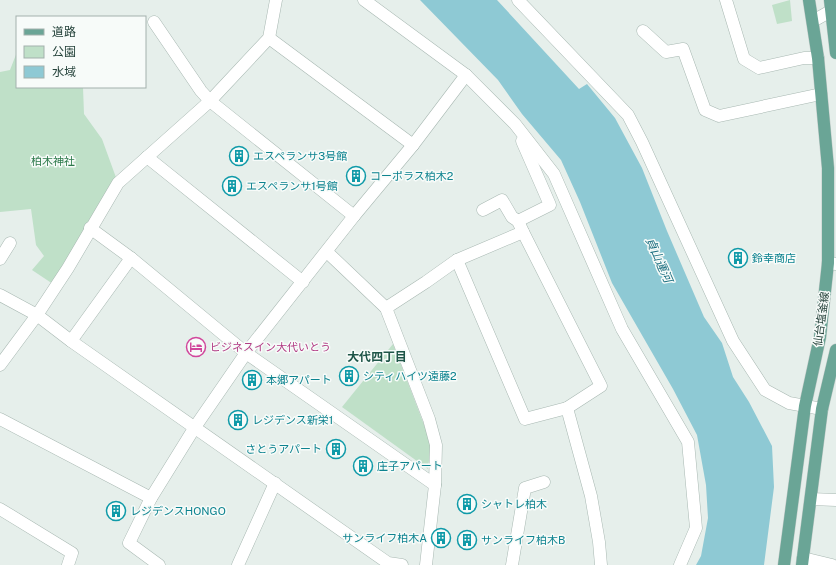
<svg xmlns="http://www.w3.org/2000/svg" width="836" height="565" viewBox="0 0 836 565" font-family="'Public Sans','Noto Sans JP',sans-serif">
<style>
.green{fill:#bfe0c8}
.water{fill:#8ec9d4}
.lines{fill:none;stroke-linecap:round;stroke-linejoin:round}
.street-casing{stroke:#a8b8b2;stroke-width:13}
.secondary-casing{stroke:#a4bbb3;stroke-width:13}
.primary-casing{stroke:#c2cac8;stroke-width:13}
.street{stroke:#fff;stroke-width:12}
.secondary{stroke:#fff;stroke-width:12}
.primary{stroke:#6aa596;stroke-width:12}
.labels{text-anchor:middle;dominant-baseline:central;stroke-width:3;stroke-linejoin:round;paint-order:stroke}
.culture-label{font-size:11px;fill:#0d838f;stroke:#f7fbf9;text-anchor:start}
.park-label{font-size:11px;fill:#2d7a4b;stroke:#f7fbf9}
.street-label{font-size:11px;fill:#24423a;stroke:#f7fbf9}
.hotel-label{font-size:11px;fill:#b23c85;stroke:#f7fbf9;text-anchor:start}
.water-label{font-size:12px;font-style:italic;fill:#1c6f80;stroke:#f7fbf9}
.neighbourhood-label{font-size:12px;font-weight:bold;fill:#1f5548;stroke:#f7fbf9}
</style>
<rect width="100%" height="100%" fill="#e6efeb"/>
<!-- green -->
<g class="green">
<path d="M 790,0 L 792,21 L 777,24 L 772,5 Z"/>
<path d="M 17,52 L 17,87 L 83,87 L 84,114 L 102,139 L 118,183 L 56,286 L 32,270 L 44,256 L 36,245 L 31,209 L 0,212 L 0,72 L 10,70 Z"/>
<path d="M 393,344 L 431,443 L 428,469 L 342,407 Z"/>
</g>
<!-- water -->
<path class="water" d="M 420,0 L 497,0 L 579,89 L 587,84 L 615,118 L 642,168 L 667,231 L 704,317 L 722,343 L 733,377 L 749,402 L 772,446 L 774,487 L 764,565 L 696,565 L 701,556 L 708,518 L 706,485 L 697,435 L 673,389 L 612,283 L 580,202 L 561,160 L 522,114 L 498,80 Z"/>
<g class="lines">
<!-- street casing -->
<g class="street-casing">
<g id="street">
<path d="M 364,0 L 466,75 L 515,124 L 554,174 L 622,329 L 688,442 L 696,528 L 680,565"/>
<path d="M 518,0 L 628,115 L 642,142 L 733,341 L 765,390 L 789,403 L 822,409"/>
<path d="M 726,0 L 744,59 L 759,68 L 804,58 L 818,58"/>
<path d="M 813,21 L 836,8"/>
<path d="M 154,22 L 201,91 L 210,101 L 354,216"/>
<path d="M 643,31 L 666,52 L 683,49 L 705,110 L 719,116 L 821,94"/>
<path d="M 269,38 L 413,145"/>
<path d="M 522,141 L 550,205 L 518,221 L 523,232"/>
<path d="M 147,157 L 303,282"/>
<path d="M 483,210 L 502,200 L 512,217 L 518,221"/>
<path d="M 90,228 L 131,258 L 246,353 L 435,485"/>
<path d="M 327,252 L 386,308 L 429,419 L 436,445 L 435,485 L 426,565"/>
<path d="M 0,259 L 10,243"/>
<path d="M 457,260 L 525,419 L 567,408"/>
<path d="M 0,295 L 37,315 L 71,341 L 388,563 L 402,565"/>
<path d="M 386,308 L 426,282 L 457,260 L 523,232 L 601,386 L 567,408 L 591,496 L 599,542 L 601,565"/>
<path d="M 71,341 L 131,258"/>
<path d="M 0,365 L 37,315 L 68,268 L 118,183 L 210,101 L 269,38 L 276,0"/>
<path d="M 0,419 L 151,498"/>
<path d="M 811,499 L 836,500"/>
<path d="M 0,509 L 72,553 L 68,565"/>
<path d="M 803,558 L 832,565"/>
<path d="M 159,565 L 129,543 L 151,498 L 195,427 L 246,353 L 354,216 L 413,145 L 466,75"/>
<path d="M 238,565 L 275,483"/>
<path d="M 512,565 L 525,488 L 544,482"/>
</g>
</g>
<!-- secondary casing -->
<g class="secondary-casing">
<path id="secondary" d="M 828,263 L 836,264"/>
</g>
<!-- primary casing -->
<g class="primary-casing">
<g id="primary">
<path d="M 830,0 L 836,53"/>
<path d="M 784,565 L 805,406 L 820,337 L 828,263 L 828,168 L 818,58 L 809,0"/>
<path d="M 802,565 L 822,409 L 836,350"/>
</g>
</g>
<!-- street -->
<use href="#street" class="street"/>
<!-- secondary -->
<use href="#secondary" class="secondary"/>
<!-- primary -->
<use href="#primary" class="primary"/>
</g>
<!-- icons -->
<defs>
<g id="building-ring" transform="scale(1)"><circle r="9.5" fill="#f7fbf9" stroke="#0f9aa8" stroke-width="1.5"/><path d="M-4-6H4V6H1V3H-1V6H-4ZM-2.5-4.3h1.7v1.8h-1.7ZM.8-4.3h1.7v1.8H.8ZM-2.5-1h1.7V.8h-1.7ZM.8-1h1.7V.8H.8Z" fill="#0f9aa8"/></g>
<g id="hotel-ring" transform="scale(1)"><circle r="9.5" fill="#f7fbf9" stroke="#d1479c" stroke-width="1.5"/><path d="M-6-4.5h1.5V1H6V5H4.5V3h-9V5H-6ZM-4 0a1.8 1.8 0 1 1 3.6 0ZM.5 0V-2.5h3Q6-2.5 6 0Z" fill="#d1479c"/></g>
</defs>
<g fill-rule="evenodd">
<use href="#building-ring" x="239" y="156"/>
<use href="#building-ring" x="356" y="176"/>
<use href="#building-ring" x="232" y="186"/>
<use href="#building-ring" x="738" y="258"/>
<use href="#hotel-ring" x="196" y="347"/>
<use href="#building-ring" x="349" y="376"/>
<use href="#building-ring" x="252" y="380"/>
<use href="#building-ring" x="238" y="420"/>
<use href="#building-ring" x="336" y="449"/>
<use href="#building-ring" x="363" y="466"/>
<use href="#building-ring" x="467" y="504"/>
<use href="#building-ring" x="116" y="511"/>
<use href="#building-ring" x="441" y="538"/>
<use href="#building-ring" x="467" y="540"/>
</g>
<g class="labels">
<!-- culture labels -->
<g class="culture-label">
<text x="253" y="156">エスペランサ3号館</text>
<text x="370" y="176">コーポラス柏木2</text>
<text x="246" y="186">エスペランサ1号館</text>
<text x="752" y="258">鈴幸商店</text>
<text x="363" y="376">シティハイツ遠藤2</text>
<text x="266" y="380">本郷アパート</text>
<text x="252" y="420">レジデンス新栄1</text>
<text x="322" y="449" text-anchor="end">さとうアパート</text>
<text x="377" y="466">庄子アパート</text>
<text x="481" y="504">シャトレ柏木</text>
<text x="130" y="511">レジデンスHONGO</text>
<text x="427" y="538" text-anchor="end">サンライフ柏木A</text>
<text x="481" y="540">サンライフ柏木B</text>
</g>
<!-- park labels -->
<g class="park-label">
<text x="53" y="161">柏木神社</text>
</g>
<!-- street labels -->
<g class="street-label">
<text transform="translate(821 319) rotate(-82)">仙台塩釜線</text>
</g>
<!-- hotel labels -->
<g class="hotel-label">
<text x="210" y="347">ビジネスイン大代いとう</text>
</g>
<!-- water labels -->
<g class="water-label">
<text transform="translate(659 260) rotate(66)">貞山運河</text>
</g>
<!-- neighbourhood labels -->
<g class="neighbourhood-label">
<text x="377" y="357">大代四丁目</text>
</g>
</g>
<!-- legend -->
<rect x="16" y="16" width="130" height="72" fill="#f7fbf9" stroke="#a3b1ad"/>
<rect x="24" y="29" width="20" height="6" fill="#6aa596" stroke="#a3b1ad"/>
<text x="52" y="36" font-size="12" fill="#24423a">道路</text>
<rect x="24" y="46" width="20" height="12" fill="#bfe0c8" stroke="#a3b1ad"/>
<text x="52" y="56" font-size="12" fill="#24423a">公園</text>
<rect x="24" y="66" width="20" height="12" fill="#8ec9d4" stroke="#a3b1ad"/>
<text x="52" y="76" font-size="12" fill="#24423a">水域</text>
</svg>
